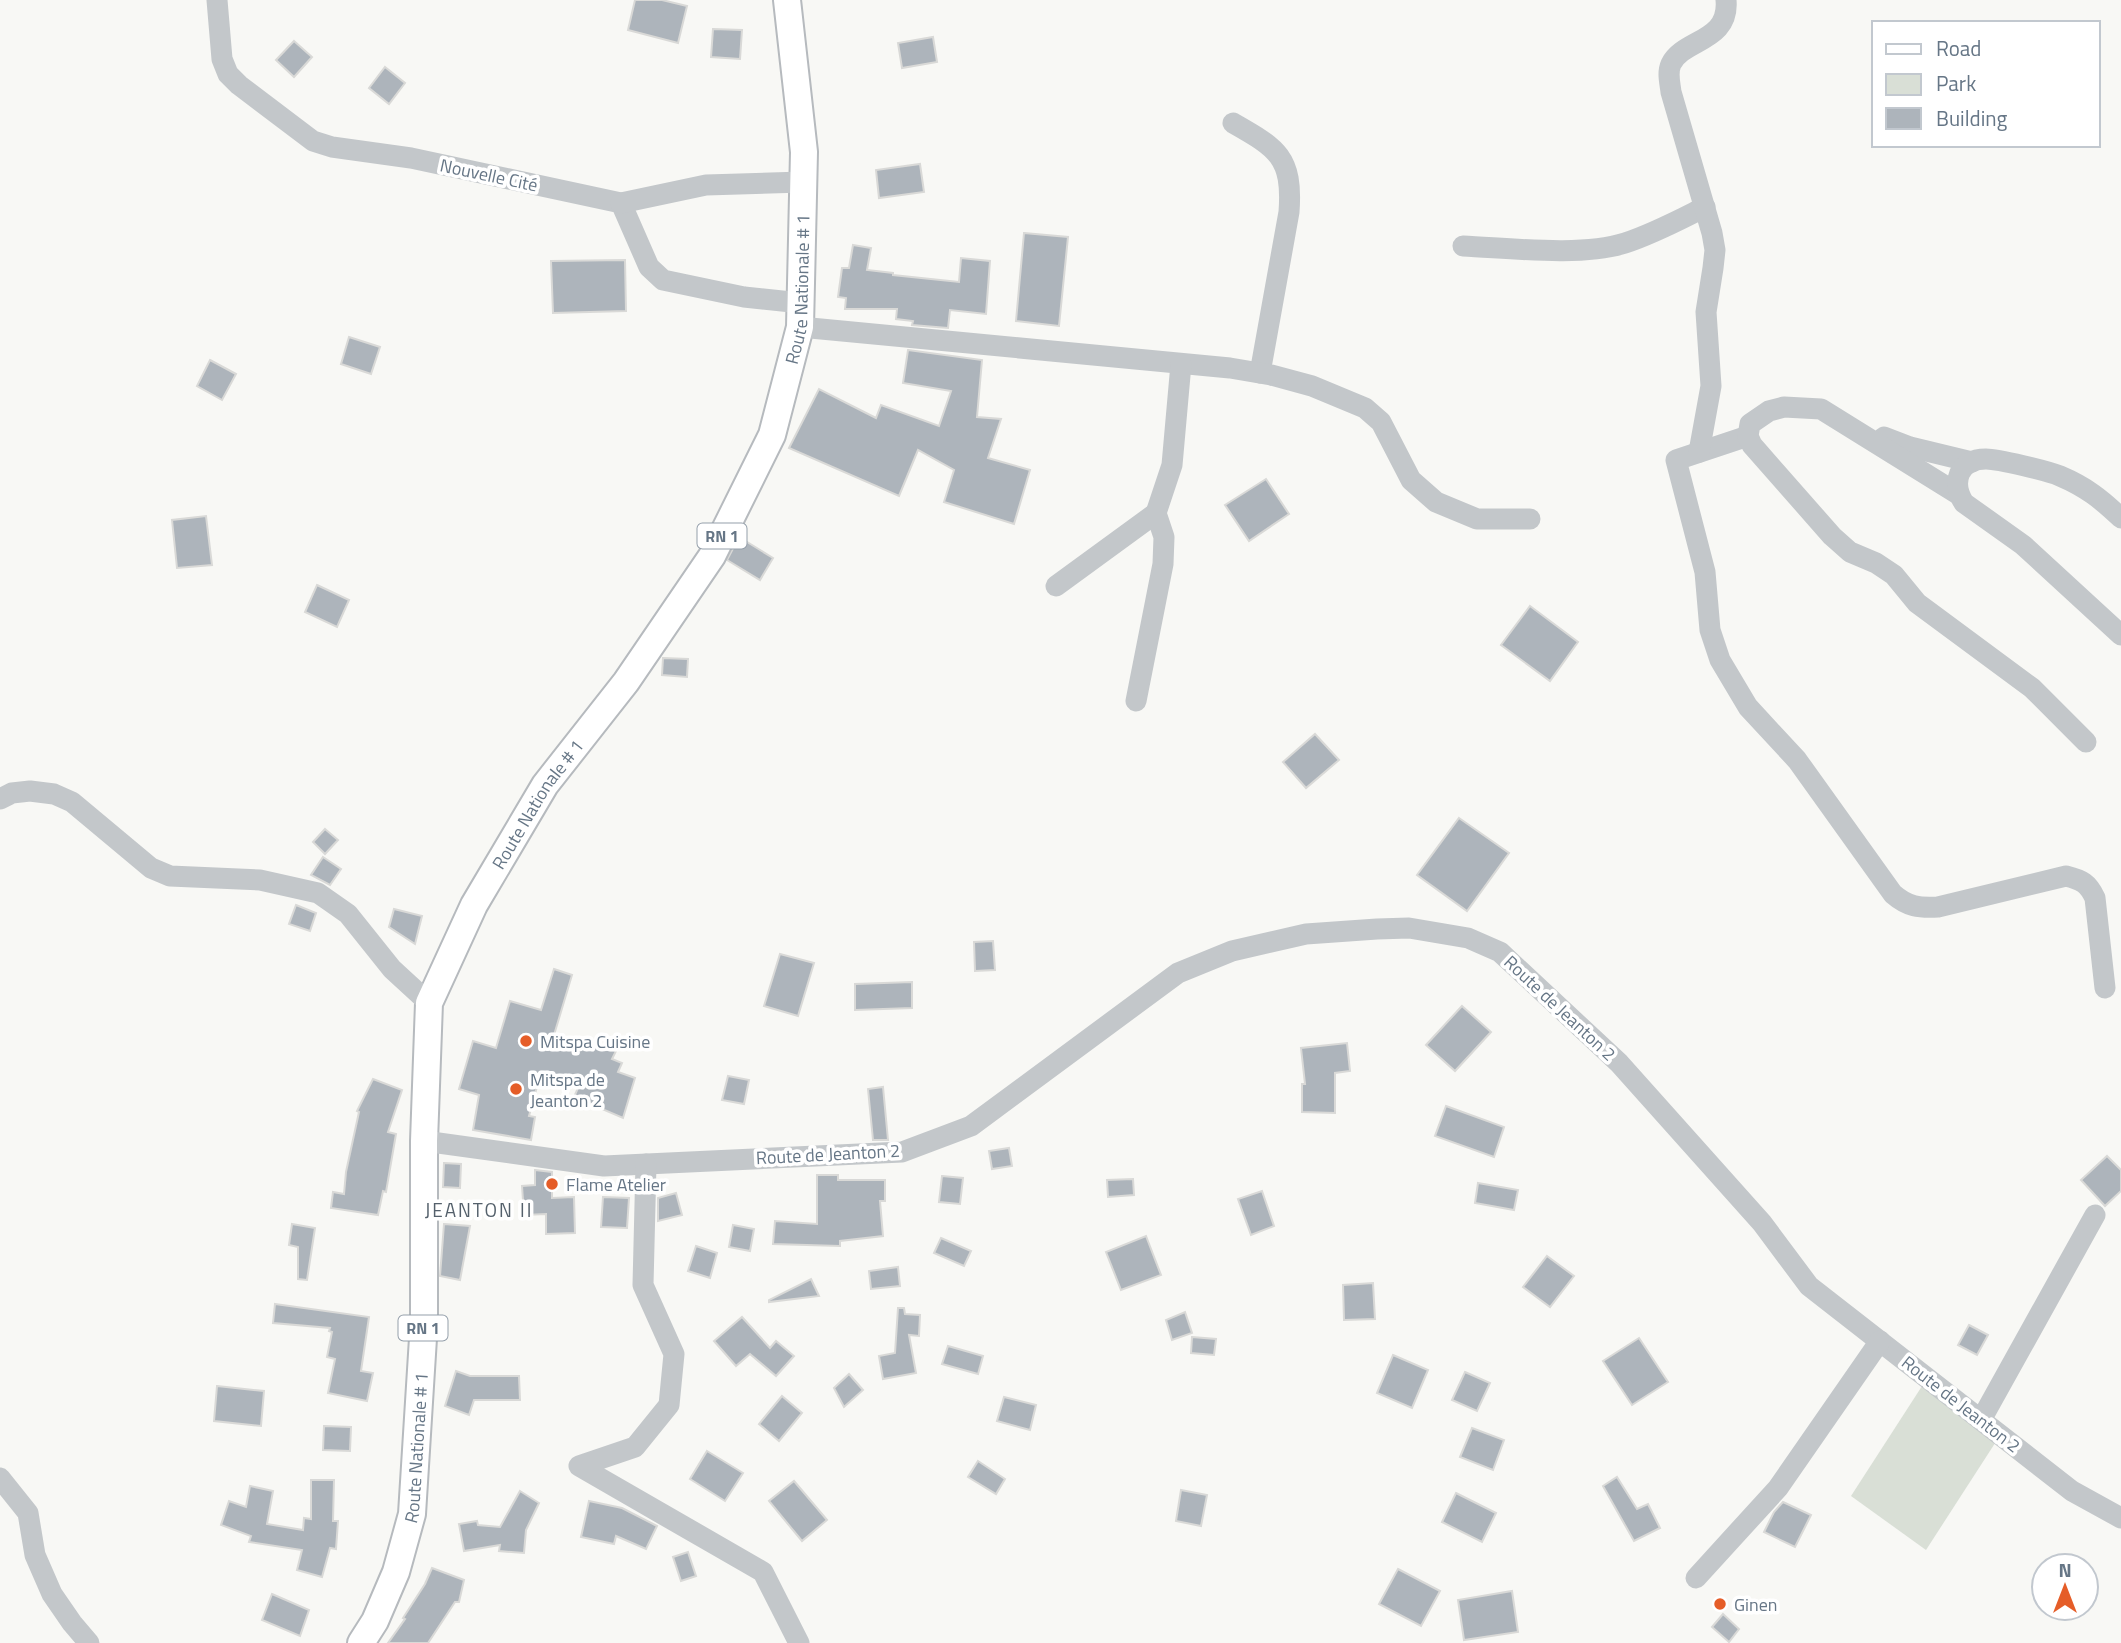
<svg xmlns="http://www.w3.org/2000/svg" width="2121" height="1643" viewBox="0 0 2121 1643" font-family="'Titillium Web',sans-serif">
<style>
.green{fill:#d9dfd6}
.building{fill:#adb4bb;stroke:#d9d9d7;stroke-width:2}
.lines{fill:none;stroke-linecap:round;stroke-linejoin:round}
.major-casing{stroke:#b6babe;stroke-width:30}
.minor{stroke:#c3c7ca;stroke-width:21}
.major{stroke:#fff;stroke-width:26}
.poi-dot{fill:#e55d28;stroke:#fff;stroke-width:2.5}
.labels{text-anchor:middle;dominant-baseline:central;stroke-width:7;stroke-linejoin:round;paint-order:stroke}
.shield{fill:#fff;stroke:#949faa;stroke-width:2}
.shield-label{font-size:16px;font-weight:bold;fill:#667686}
.street-label{font-size:18px;fill:#667686;stroke:#fff}
.poi-label{font-size:18px;fill:#667686;stroke:#fff;text-anchor:start}
.neighbourhood-label{font-size:19px;letter-spacing:2px;fill:#54606b;stroke:#fff}
</style>
<rect width="100%" height="100%" fill="#f8f8f5"/>
<!-- green -->
<path class="green" d="M 1924,1383 L 1999,1437 L 1926,1550 L 1851,1496 Z"/>
<!-- building -->
<g class="building">
<path d="M 635,0 L 662,0 L 687,6 L 678,43 L 628,30 Z"/>
<path d="M 713,29 L 742,30 L 740,59 L 711,57 Z"/>
<path d="M 933,37 L 937,62 L 902,68 L 898,43 Z"/>
<path d="M 294,41 L 312,57 L 294,77 L 276,60 Z"/>
<path d="M 385,67 L 405,83 L 389,104 L 369,88 Z"/>
<path d="M 920,164 L 924,192 L 879,198 L 876,170 Z"/>
<path d="M 1024,233 L 1068,237 L 1059,326 L 1016,321 Z"/>
<path d="M 853,245 L 871,248 L 867,270 L 893,273 L 893,275 L 959,282 L 961,258 L 990,261 L 986,314 L 950,310 L 948,328 L 912,325 L 913,321 L 896,319 L 897,309 L 845,309 L 846,298 L 838,297 L 842,268 L 849,268 Z"/>
<path d="M 625,260 L 626,311 L 553,313 L 551,261 Z"/>
<path d="M 349,337 L 380,347 L 371,374 L 341,364 Z"/>
<path d="M 908,350 L 982,360 L 977,417 L 1001,419 L 988,458 L 1030,470 L 1014,524 L 944,502 L 954,470 L 918,450 L 899,496 L 789,448 L 819,389 L 876,418 L 881,405 L 939,426 L 951,391 L 903,383 Z"/>
<path d="M 210,360 L 236,374 L 222,400 L 197,386 Z"/>
<path d="M 1266,479 L 1289,514 L 1249,541 L 1225,505 Z"/>
<path d="M 206,516 L 212,565 L 177,568 L 172,520 Z"/>
<path d="M 739,537 L 773,558 L 760,580 L 727,560 Z"/>
<path d="M 317,585 L 349,600 L 337,627 L 305,612 Z"/>
<path d="M 1530,606 L 1578,642 L 1550,681 L 1501,645 Z"/>
<path d="M 663,658 L 688,659 L 687,677 L 662,675 Z"/>
<path d="M 1315,734 L 1339,760 L 1306,788 L 1283,762 Z"/>
<path d="M 1459,818 L 1509,853 L 1467,911 L 1417,875 Z"/>
<path d="M 325,829 L 338,840 L 325,854 L 313,842 Z"/>
<path d="M 323,857 L 341,869 L 330,885 L 311,875 Z"/>
<path d="M 296,905 L 316,913 L 310,931 L 289,924 Z"/>
<path d="M 394,909 L 422,916 L 415,944 L 389,927 Z"/>
<path d="M 993,941 L 995,970 L 975,971 L 974,942 Z"/>
<path d="M 780,954 L 814,963 L 798,1016 L 764,1006 Z"/>
<path d="M 554,969 L 572,975 L 554,1035 L 591,1045 L 593,1040 L 616,1051 L 612,1059 L 622,1063 L 618,1072 L 635,1078 L 623,1118 L 574,1097 L 578,1088 L 541,1072 L 529,1116 L 535,1117 L 531,1140 L 473,1130 L 479,1095 L 459,1089 L 473,1041 L 496,1048 L 510,1001 L 541,1010 Z"/>
<path d="M 912,982 L 912,1008 L 855,1010 L 855,984 Z"/>
<path d="M 1462,1006 L 1491,1032 L 1455,1071 L 1426,1045 Z"/>
<path d="M 1347,1043 L 1350,1071 L 1335,1073 L 1335,1113 L 1302,1112 L 1302,1084 L 1305,1084 L 1301,1048 Z"/>
<path d="M 728,1076 L 749,1080 L 744,1104 L 722,1100 Z"/>
<path d="M 373,1079 L 402,1090 L 388,1132 L 396,1134 L 386,1192 L 383,1191 L 378,1215 L 331,1208 L 333,1192 L 344,1194 L 346,1172 L 359,1112 L 357,1111 Z"/>
<path d="M 883,1087 L 888,1140 L 873,1140 L 868,1089 Z"/>
<path d="M 1446,1106 L 1504,1127 L 1494,1157 L 1435,1136 Z"/>
<path d="M 1009,1148 L 1012,1166 L 992,1169 L 989,1151 Z"/>
<path d="M 2107,1156 L 2121,1170 L 2121,1191 L 2105,1206 L 2081,1180 Z"/>
<path d="M 444,1163 L 461,1164 L 460,1188 L 443,1187 Z"/>
<path d="M 535,1170 L 552,1172 L 552,1198 L 574,1197 L 575,1233 L 546,1234 L 546,1214 L 524,1215 L 522,1186 L 535,1185 Z"/>
<path d="M 817,1175 L 838,1175 L 838,1180 L 885,1180 L 885,1201 L 880,1201 L 883,1236 L 840,1241 L 840,1246 L 773,1244 L 775,1221 L 817,1224 Z"/>
<path d="M 942,1176 L 963,1178 L 960,1204 L 939,1202 Z"/>
<path d="M 1133,1179 L 1134,1195 L 1108,1197 L 1107,1180 Z"/>
<path d="M 1478,1183 L 1518,1190 L 1514,1210 L 1475,1203 Z"/>
<path d="M 1262,1191 L 1274,1226 L 1251,1235 L 1238,1199 Z"/>
<path d="M 676,1193 L 682,1215 L 658,1221 L 658,1198 Z"/>
<path d="M 603,1197 L 629,1198 L 627,1228 L 601,1227 Z"/>
<path d="M 292,1224 L 315,1228 L 307,1280 L 298,1279 L 298,1247 L 289,1245 Z"/>
<path d="M 444,1224 L 470,1226 L 460,1280 L 440,1276 Z"/>
<path d="M 733,1225 L 754,1229 L 750,1251 L 729,1247 Z"/>
<path d="M 1146,1236 L 1161,1275 L 1121,1290 L 1106,1252 Z"/>
<path d="M 941,1238 L 971,1251 L 964,1266 L 934,1253 Z"/>
<path d="M 696,1246 L 717,1253 L 710,1278 L 688,1271 Z"/>
<path d="M 1547,1256 L 1574,1276 L 1550,1307 L 1523,1287 Z"/>
<path d="M 898,1267 L 900,1286 L 871,1289 L 869,1271 Z"/>
<path d="M 811,1279 L 819,1296 L 769,1302 L 769,1300 Z"/>
<path d="M 1373,1283 L 1375,1319 L 1344,1320 L 1343,1285 Z"/>
<path d="M 275,1304 L 369,1317 L 361,1371 L 373,1373 L 367,1401 L 328,1393 L 335,1359 L 327,1357 L 332,1332 L 329,1331 L 330,1328 L 273,1323 Z"/>
<path d="M 898,1308 L 904,1308 L 905,1314 L 920,1315 L 919,1336 L 909,1335 L 916,1373 L 883,1379 L 879,1356 L 895,1353 Z"/>
<path d="M 1185,1312 L 1192,1333 L 1172,1340 L 1166,1320 Z"/>
<path d="M 742,1317 L 770,1348 L 776,1341 L 794,1356 L 776,1376 L 750,1354 L 736,1366 L 714,1341 Z"/>
<path d="M 1969,1325 L 1988,1335 L 1977,1355 L 1958,1345 Z"/>
<path d="M 1192,1337 L 1216,1339 L 1214,1355 L 1191,1353 Z"/>
<path d="M 1639,1338 L 1668,1382 L 1632,1405 L 1603,1361 Z"/>
<path d="M 948,1346 L 983,1356 L 978,1374 L 942,1364 Z"/>
<path d="M 1393,1355 L 1428,1370 L 1412,1408 L 1377,1393 Z"/>
<path d="M 456,1371 L 470,1376 L 519,1376 L 520,1400 L 474,1400 L 469,1415 L 445,1406 Z"/>
<path d="M 1465,1372 L 1490,1383 L 1477,1411 L 1452,1400 Z"/>
<path d="M 849,1374 L 863,1390 L 844,1407 L 834,1388 Z"/>
<path d="M 217,1386 L 264,1391 L 261,1426 L 214,1421 Z"/>
<path d="M 782,1396 L 802,1413 L 779,1441 L 759,1424 Z"/>
<path d="M 1004,1397 L 1036,1405 L 1030,1430 L 997,1421 Z"/>
<path d="M 324,1426 L 351,1427 L 350,1451 L 323,1450 Z"/>
<path d="M 1472,1428 L 1504,1440 L 1493,1470 L 1460,1457 Z"/>
<path d="M 707,1451 L 743,1473 L 725,1501 L 690,1479 Z"/>
<path d="M 978,1461 L 1005,1479 L 996,1494 L 968,1477 Z"/>
<path d="M 1617,1477 L 1637,1509 L 1648,1504 L 1660,1528 L 1634,1541 L 1603,1486 Z"/>
<path d="M 311,1480 L 334,1480 L 333,1521 L 338,1521 L 336,1549 L 330,1548 L 322,1577 L 297,1570 L 302,1550 L 249,1542 L 251,1536 L 221,1525 L 229,1501 L 246,1507 L 250,1486 L 273,1491 L 267,1524 L 303,1530 L 304,1518 L 311,1519 Z"/>
<path d="M 794,1481 L 827,1520 L 802,1541 L 769,1501 Z"/>
<path d="M 1181,1490 L 1207,1495 L 1201,1526 L 1176,1521 Z"/>
<path d="M 520,1491 L 539,1503 L 526,1530 L 524,1553 L 499,1551 L 500,1545 L 464,1551 L 459,1524 L 477,1521 L 478,1525 L 500,1527 Z"/>
<path d="M 1456,1493 L 1496,1513 L 1482,1542 L 1442,1522 Z"/>
<path d="M 589,1501 L 622,1508 L 657,1526 L 646,1549 L 616,1536 L 614,1544 L 581,1537 Z"/>
<path d="M 1783,1502 L 1811,1515 L 1795,1547 L 1764,1532 L 1774,1512 Z"/>
<path d="M 688,1552 L 696,1576 L 681,1581 L 673,1557 Z"/>
<path d="M 432,1568 L 464,1580 L 459,1602 L 455,1602 L 428,1643 L 388,1643 L 405,1619 L 403,1618 L 425,1584 Z"/>
<path d="M 1398,1569 L 1440,1591 L 1421,1626 L 1379,1604 Z"/>
<path d="M 1512,1591 L 1518,1632 L 1464,1640 L 1458,1600 Z"/>
<path d="M 272,1594 L 309,1610 L 300,1636 L 262,1620 Z"/>
<path d="M 1723,1614 L 1739,1629 L 1729,1642 L 1712,1627 Z"/>
</g>
<g class="lines">
<!-- major casing -->
<g class="major-casing">
<g id="major">
<path id="s1" d="M 361,1643 L 375,1621 L 396,1572 L 412,1514 L 424,1322 L 424,1141 L 429,1003 L 474,905 L 545,785 L 626,682 L 712,556 L 772,435 L 800,327 L 804,152 L 787,0"/>
</g>
</g>
<!-- minor -->
<g class="minor">
<path d="M 217,0 L 222,59 L 228,74 L 239,85 L 313,141 L 332,147 L 411,158 L 621,203 L 649,267 L 663,280 L 744,297 L 801,303"/>
<path d="M 1233,123 C 1277,148 1293,157 1289,212 L 1260,373"/>
<path d="M 621,203 L 706,185 L 803,182"/>
<path d="M 1463,246 C 1509,248 1582,257 1625,243 C 1653,234 1679,220 1705,207"/>
<path d="M 800,327 L 1230,368 L 1271,375 L 1312,386 L 1365,408 L 1381,422 L 1411,480 L 1436,502 L 1477,519 L 1530,519"/>
<path d="M 1748,436 L 1676,460 L 1705,572 L 1710,630 L 1720,660 L 1748,707 L 1797,760 L 1893,894 C 1908,907 1919,908 1938,907 L 2066,876 C 2082,880 2088,883 2095,898 L 2105,988"/>
<path d="M 1884,437 L 1910,447 L 1972,462"/>
<path d="M 1699,452 L 1711,386 L 1706,312 L 1713,268 L 1715,250 L 1712,233 L 1671,92 C 1670,83 1667,73 1671,64 C 1683,39 1730,42 1726,0"/>
<path d="M 1958,494 L 1821,409 L 1784,407 L 1769,411 L 1750,424 L 1748,436 L 1752,445 L 1832,536 L 1850,552 L 1876,563 L 1894,575 L 1917,603 L 2032,688 L 2086,742"/>
<path d="M 2121,518 C 2101,499 2086,487 2060,476 C 2048,471 1998,459 1986,459 C 1958,459 1951,483 1964,503 L 2023,545 L 2121,635"/>
<path d="M 1056,586 L 1156,513"/>
<path d="M 1136,701 L 1163,564 L 1164,537 L 1156,513 L 1172,465 L 1181,364"/>
<path d="M 0,799 L 12,793 L 30,791 L 54,794 L 72,802 L 151,868 L 170,876 L 260,880 L 318,893 L 348,914 L 392,969 L 429,1003"/>
<path d="M 424,1141 L 604,1166 L 902,1152 L 971,1126 L 1178,973 L 1232,951 L 1306,934 L 1377,929 L 1409,928 L 1468,938 L 1500,952 L 1619,1063 L 1762,1223 L 1809,1286 L 2072,1491 L 2121,1518"/>
<path d="M 646,1164 L 643,1285 L 674,1354 L 669,1405 L 635,1447 L 579,1466 L 763,1572 L 799,1643"/>
<path d="M 1981,1420 L 2095,1215"/>
<path d="M 0,1478 L 28,1513 L 35,1555 L 52,1594 L 72,1623 L 89,1643"/>
<path d="M 1696,1578 L 1778,1488 L 1880,1341"/>
</g>
<!-- major -->
<use href="#major" class="major"/>
</g>
<!-- markers -->
<g class="poi-dot">
<circle cx="526" cy="1041" r="7"/>
<circle cx="516" cy="1089" r="7"/>
<circle cx="552" cy="1184" r="7"/>
<circle cx="1720" cy="1604" r="7"/>
</g>
<g class="labels">
<!-- shield labels -->
<g class="shield">
<rect x="697.5" y="523.5" width="49" height="25" rx="5"/>
<rect x="398.5" y="1315.5" width="49" height="25" rx="5"/>
</g>
<g class="shield-label">
<text x="722" y="536">RN 1</text>
<text x="423" y="1328">RN 1</text>
</g>
<!-- street labels -->
<g class="street-label">
<text transform="translate(489 175) rotate(12)">Nouvelle Cité</text>
<text stroke="none"><textPath href="#s1" startOffset="1466">Route Nationale # 1</textPath></text>
<text stroke="none"><textPath href="#s1" startOffset="878">Route Nationale # 1</textPath></text>
<text transform="translate(1560 1008) rotate(43)">Route de Jeanton 2</text>
<text transform="translate(828 1154) rotate(-3)">Route de Jeanton 2</text>
<text transform="translate(1961 1404) rotate(38)">Route de Jeanton 2</text>
<text stroke="none"><textPath href="#s1" startOffset="206">Route Nationale # 1</textPath></text>
</g>
<!-- poi labels -->
<g class="poi-label">
<text x="540" y="1041">Mitspa Cuisine</text>
<text x="530" y="1079">Mitspa de<tspan x="530" dy="21">Jeanton 2</tspan></text>
<text x="566" y="1184">Flame Atelier</text>
<text x="1734" y="1604">Ginen</text>
</g>
<!-- neighbourhood labels -->
<g class="neighbourhood-label">
<text x="479" y="1209">JEANTON II</text>
</g>
</g>
<!-- legend -->
<rect x="1872" y="21" width="228" height="126" fill="#ffffff" stroke="#c2c8cf" stroke-width="2"/>
<rect x="1886" y="44" width="35" height="10" fill="#ffffff" stroke="#c2c8cf" stroke-width="2"/>
<text x="1936" y="56" font-size="21" fill="#667686">Road</text>
<rect x="1886" y="74" width="35" height="21" fill="#d9dfd6" stroke="#c2c8cf" stroke-width="2"/>
<text x="1936" y="91" font-size="21" fill="#667686">Park</text>
<rect x="1886" y="108" width="35" height="21" fill="#adb4bb" stroke="#c2c8cf" stroke-width="2"/>
<text x="1936" y="126" font-size="21" fill="#667686">Building</text>
<!-- north arrow -->
<g transform="translate(2065 1587)"><circle r="33" fill="#ffffff" stroke="#c2c8cf" stroke-width="2"/>
<path d="M0-5L12 26L0 18L-12 26Z" fill="#e55d28"/>
<text y="-10" font-size="19" font-weight="bold" text-anchor="middle" fill="#667686">N</text>
</g>
</svg>
